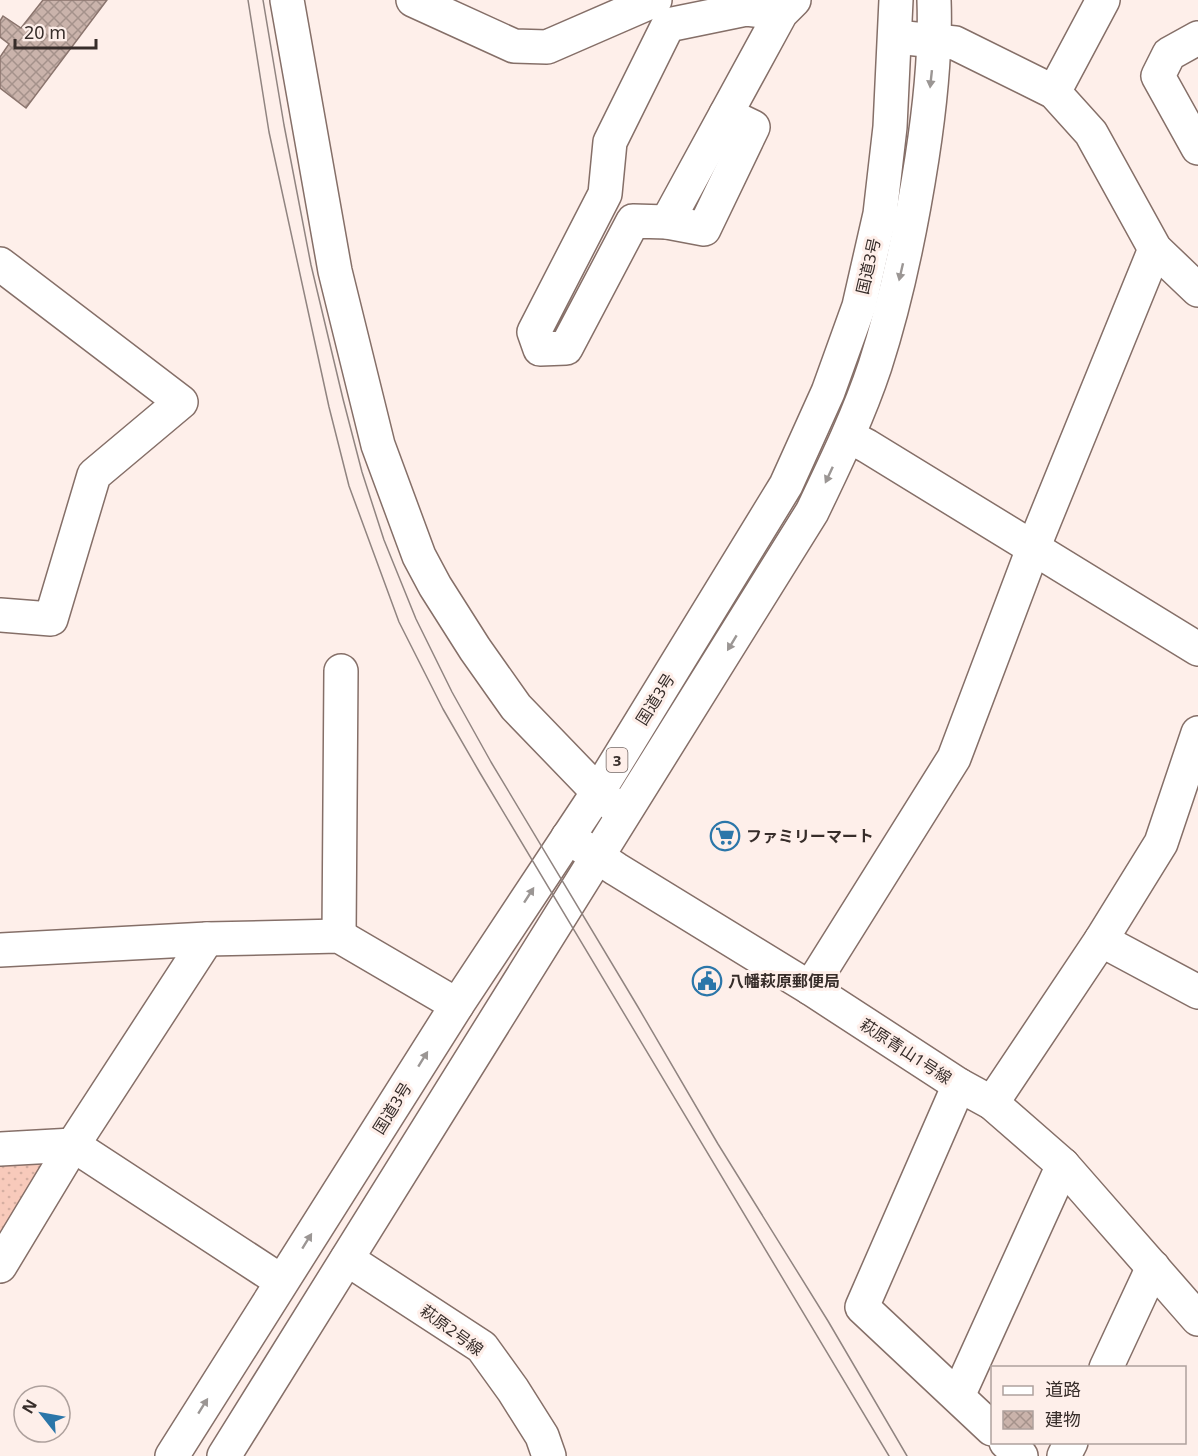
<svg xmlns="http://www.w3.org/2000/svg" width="1198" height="1456" viewBox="0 0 1198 1456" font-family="'Noto Sans','Noto Sans JP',sans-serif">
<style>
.park{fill:url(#park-dots)}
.building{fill:url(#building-cross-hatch);stroke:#8a746d;stroke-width:1.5}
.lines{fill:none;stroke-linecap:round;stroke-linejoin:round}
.minor-casing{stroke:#856f68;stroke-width:36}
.highway-casing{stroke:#856f68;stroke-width:36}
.minor{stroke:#fff;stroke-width:33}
.highway{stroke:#fff;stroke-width:33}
.tram{stroke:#908480;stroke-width:1.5}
.oneway{fill:#9b9694}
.labels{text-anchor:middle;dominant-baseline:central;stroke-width:6;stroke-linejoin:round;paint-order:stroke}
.shield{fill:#feefea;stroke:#736764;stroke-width:1.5}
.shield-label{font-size:15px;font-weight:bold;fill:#372d2a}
.street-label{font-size:16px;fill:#372d2a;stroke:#feefea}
.poi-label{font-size:16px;font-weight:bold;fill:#372d2a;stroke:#feefea;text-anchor:start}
</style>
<defs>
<pattern id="park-dots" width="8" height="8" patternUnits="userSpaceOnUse" patternTransform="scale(1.5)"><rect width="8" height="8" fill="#f8cabb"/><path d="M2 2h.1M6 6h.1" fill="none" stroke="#d5aea1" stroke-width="1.8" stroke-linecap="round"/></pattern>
<pattern id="building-cross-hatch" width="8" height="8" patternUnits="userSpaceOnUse" patternTransform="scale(1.5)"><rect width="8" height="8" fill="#cab3ab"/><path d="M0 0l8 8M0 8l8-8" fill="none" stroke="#a5928b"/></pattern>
</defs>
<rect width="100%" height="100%" fill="#feefea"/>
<!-- park -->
<path class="park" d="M 42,1153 L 46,1166 L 0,1239 L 0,1155 Z"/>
<!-- building -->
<path class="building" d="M 43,0 L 107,0 L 26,108 L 0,88 L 0,57 L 9,44 L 0,37 L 0,21 L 3,16 L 21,28 Z"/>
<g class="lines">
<!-- minor casing -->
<g class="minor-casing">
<g id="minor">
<path d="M 287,0 L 335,271 L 378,445 L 419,556 L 435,586 L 475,649 L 516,707 L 598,792 L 619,810"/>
<path d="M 413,0 L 514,46 L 547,47 L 655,0"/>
<path d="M 781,13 L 746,9 L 668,25 L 610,142 L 605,194 L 534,332 L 540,349 L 566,348 L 633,221 L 667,222 L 781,13 L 794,0"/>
<path d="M 896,37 L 955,43 L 1054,92 L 1091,133 L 1155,249 L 1198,290"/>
<path d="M 1198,38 L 1169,54 L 1158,76 L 1198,148"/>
<path d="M 1054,92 L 1103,0"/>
<path d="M 667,222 L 704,229 L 753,127 L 726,114"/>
<path d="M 0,264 L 181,402 L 94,475 L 51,619 L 0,615"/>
<path d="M 848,436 L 867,446 L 1198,649"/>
<path d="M 568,837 L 616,869 L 810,988 L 959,1085 L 992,1103 L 1063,1165 L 1198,1319"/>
<path d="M 339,936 L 341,671"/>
<path d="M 1101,940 L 1198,992"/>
<path d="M 0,950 L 207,939 L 339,936 L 457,1005"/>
<path d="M 810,988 L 954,758 L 1034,546 L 1155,249"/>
<path d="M 959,1085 L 862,1307 L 992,1429"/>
<path d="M 992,1103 L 1101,940 L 1161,843 L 1198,733"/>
<path d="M 0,1149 L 73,1145 L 281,1281"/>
<path d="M 347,1259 L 482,1347 L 513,1390 L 542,1436 L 549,1456"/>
<path d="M 0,1266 L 73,1145 L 207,939"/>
<path d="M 1106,1368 L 1153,1267"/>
<path d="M 958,1396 L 1063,1165"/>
<path d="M 1006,1442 L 1021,1456"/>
<path d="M 1064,1456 L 1071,1442"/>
</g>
</g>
<!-- highway casing -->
<g class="highway-casing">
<g id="highway">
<path d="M 172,1456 L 457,1005 L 598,792 L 786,485 L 828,392 L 859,306 L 880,214 L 890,127 L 896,0"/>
<path d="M 224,1456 L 812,512 C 835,464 858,417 875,366 C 897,298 911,229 922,158 C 930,106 936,53 934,0"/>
</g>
</g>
<!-- minor -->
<use href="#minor" class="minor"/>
<!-- highway -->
<use href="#highway" class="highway"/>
<!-- tram -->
<g class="tram">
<path d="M 248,0 L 269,132 L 329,407 L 349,486 L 399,622 L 443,709 L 480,773 L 889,1456"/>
<path d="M 263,0 L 284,125 L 311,265 L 343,399 L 362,472 L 384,540 L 416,619 L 452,692 L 491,762 L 638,1007 L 718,1144 L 828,1321 L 907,1456"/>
</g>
</g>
<!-- one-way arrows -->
<defs><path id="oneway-solid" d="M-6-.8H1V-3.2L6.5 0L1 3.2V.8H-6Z" transform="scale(1.5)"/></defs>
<g class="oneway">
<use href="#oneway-solid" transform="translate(931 79) rotate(96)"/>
<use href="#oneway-solid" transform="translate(901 272) rotate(103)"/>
<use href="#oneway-solid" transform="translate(829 475) rotate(115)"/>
<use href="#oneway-solid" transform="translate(732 643) rotate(121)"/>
<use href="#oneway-solid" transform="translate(529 895) rotate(-57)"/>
<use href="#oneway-solid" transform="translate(423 1059) rotate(-58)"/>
<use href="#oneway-solid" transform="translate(307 1241) rotate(-58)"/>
<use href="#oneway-solid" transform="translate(203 1406) rotate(-58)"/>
</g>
<!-- icons -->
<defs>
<g id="supermarket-ring" transform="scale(1.5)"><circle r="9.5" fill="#feefea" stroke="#2b76a9" stroke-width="1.5"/><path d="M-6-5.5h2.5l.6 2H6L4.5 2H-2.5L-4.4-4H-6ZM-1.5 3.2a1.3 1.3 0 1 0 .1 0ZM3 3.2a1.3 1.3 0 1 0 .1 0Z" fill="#2b76a9"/></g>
<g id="civic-ring" transform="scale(1.5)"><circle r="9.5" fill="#feefea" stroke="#2b76a9" stroke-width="1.5"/><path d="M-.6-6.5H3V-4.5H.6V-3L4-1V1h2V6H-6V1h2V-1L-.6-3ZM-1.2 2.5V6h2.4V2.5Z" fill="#2b76a9"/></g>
</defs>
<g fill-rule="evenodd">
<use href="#supermarket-ring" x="725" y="836"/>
<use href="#civic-ring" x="707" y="981"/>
</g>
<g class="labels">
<!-- shield labels -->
<rect class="shield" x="606.5" y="748" width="21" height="24" rx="4.5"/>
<g class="shield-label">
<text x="617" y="760">3</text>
</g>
<!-- street labels -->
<g class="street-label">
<text transform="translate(868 266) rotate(-77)">国道3号</text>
<text transform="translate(655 699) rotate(-58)">国道3号</text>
<text transform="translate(906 1051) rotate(33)">萩原青山1号線</text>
<text transform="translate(392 1108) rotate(-58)">国道3号</text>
<text transform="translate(452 1330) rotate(36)">萩原2号線</text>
</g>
<!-- poi labels -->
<g class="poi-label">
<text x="746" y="836">ファミリーマート</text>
<text x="728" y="981">八幡萩原郵便局</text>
</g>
</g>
<!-- legend -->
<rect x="991" y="1366" width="195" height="78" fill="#feefea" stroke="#aea19d" stroke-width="1.5"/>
<rect x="1003" y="1386" width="30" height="9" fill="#ffffff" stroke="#aea19d" stroke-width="1.5"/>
<text x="1045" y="1396" font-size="18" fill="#372d2a">道路</text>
<rect x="1003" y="1411" width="30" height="18" fill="url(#building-cross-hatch)" stroke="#aea19d" stroke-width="1.5"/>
<text x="1045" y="1426" font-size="18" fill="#372d2a">建物</text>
<!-- north arrow -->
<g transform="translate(42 1414) rotate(301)"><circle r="28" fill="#feefea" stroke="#aea19d" stroke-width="1.5"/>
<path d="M0-4.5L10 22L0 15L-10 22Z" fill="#2b76a9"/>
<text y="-9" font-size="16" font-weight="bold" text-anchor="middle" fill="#372d2a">N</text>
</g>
<!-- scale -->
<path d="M15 39v9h81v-9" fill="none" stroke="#372d2a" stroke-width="3"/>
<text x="24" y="39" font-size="18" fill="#372d2a" stroke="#feefea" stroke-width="4.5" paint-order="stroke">20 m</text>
</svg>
